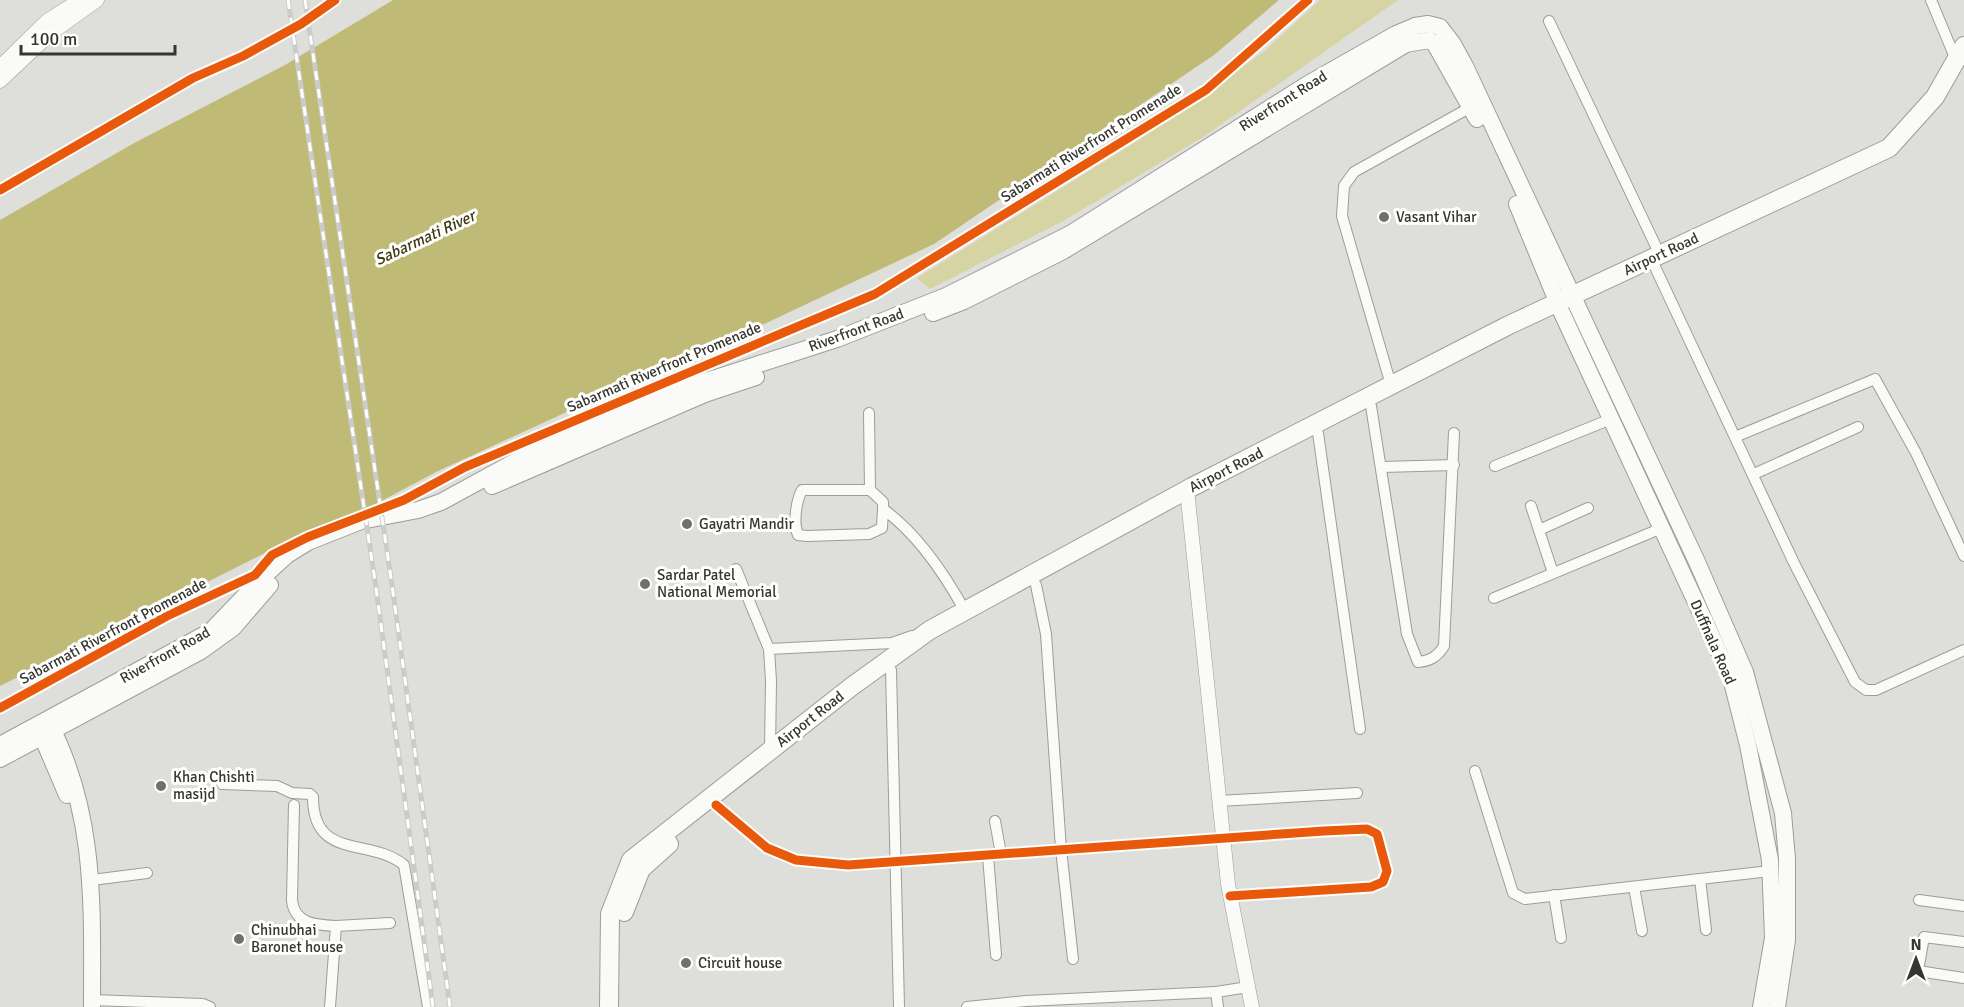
<svg xmlns="http://www.w3.org/2000/svg" width="1964" height="1007" viewBox="0 0 1964 1007" font-family="Signika,sans-serif">
<style>
.green{fill:#d7d4a4}
.water{fill:#bfbb76}
.lines{fill:none;stroke-linecap:round;stroke-linejoin:round}
.minor-casing{stroke:#9c9c99;stroke-width:12}
.tertiary-casing{stroke:#9c9c99;stroke-width:15}
.secondary-casing{stroke:#9c9c99;stroke-width:18}
.primary-casing{stroke:#9c9c99;stroke-width:20}
.minor{stroke:#fafaf9;stroke-width:10}
.tertiary{stroke:#fafaf9;stroke-width:14}
.secondary{stroke:#fafaf9;stroke-width:16}
.primary{stroke:#fafaf9;stroke-width:18}
.rail-casing{stroke:#cbcbca;stroke-width:5}
.rail{stroke:#fffffe;stroke-width:3;stroke-dasharray:9;stroke-linecap:butt}
.cycleway-casing{stroke:#fffffe;stroke-width:13}
.cycleway{stroke:#e8590c;stroke-width:9}
.poi-dot{fill:#70706c;stroke:#fffffe;stroke-width:2}
.labels{text-anchor:middle;dominant-baseline:central;stroke-width:6;stroke-linejoin:round;paint-order:stroke}
.street-label{font-size:15px;fill:#353531;stroke:#fffffe}
.poi-label{font-size:15px;fill:#353531;stroke:#fffffe;text-anchor:start}
.water-label{font-size:16px;font-style:italic;fill:#3c3a11;stroke:#fffffe}
</style>
<rect width="100%" height="100%" fill="#dededa"/>
<!-- green -->
<path class="green" d="M 1320,0 L 1398,0 L 1206,135 L 1065,220 L 930,289 L 917,278 L 1134,143 L 1265,51 Z"/>
<!-- water -->
<path class="water" d="M 393,0 L 1279,0 L 1214,55 L 934,244 L 673,367 L 571,410 L 436,472 L 355,515 L 273,549 L 0,686 L 0,220 L 136,142 L 285,65 Z"/>
<g class="lines">
<!-- minor casing -->
<g class="minor-casing">
<g id="minor">
<path d="M 1931,0 L 1956,60"/>
<path d="M 1549,21 L 1660,255"/>
<path d="M 1655,267 L 1794,563 L 1855,682 L 1866,690 L 1876,690 L 1964,650"/>
<path d="M 1391,385 L 1342,216 L 1344,186 L 1354,172 L 1471,107"/>
<path d="M 1371,406 L 1407,634 L 1418,662 C 1430,661 1437,657 1444,646 L 1454,433"/>
<path d="M 869,413 L 870,490"/>
<path d="M 1318,433 L 1360,729"/>
<path d="M 1735,437 L 1875,379 L 1916,453 L 1964,556"/>
<path d="M 1495,466 L 1611,419"/>
<path d="M 1382,467 L 1454,465"/>
<path d="M 1754,474 L 1858,427"/>
<path d="M 1531,506 L 1553,573"/>
<path d="M 883,509 L 883,502 L 870,490 L 802,490 C 796,501 793,523 798,535 L 807,536 L 869,534 L 882,528 L 883,509 C 918,534 944,573 965,611"/>
<path d="M 1539,530 L 1588,508"/>
<path d="M 736,569 L 769,649"/>
<path d="M 1036,585 L 1046,634 L 1061,849 L 1073,959"/>
<path d="M 1494,598 L 1662,528"/>
<path d="M 891,670 L 899,1007"/>
<path d="M 770,750 L 771,681 L 769,649 L 892,643 L 912,636"/>
<path d="M 1475,771 L 1513,893 L 1525,899 L 1770,871"/>
<path d="M 222,784 L 277,786 L 292,793 L 310,794 L 313,797 C 313,861 370,837 404,865 L 428,1007"/>
<path d="M 1218,801 L 1357,793"/>
<path d="M 294,805 L 292,900 C 294,924 316,925 336,926 L 330,1007"/>
<path d="M 716,805 L 767,848 L 796,860 L 848,865 L 1324,831 L 1367,829 L 1377,834 L 1387,871 L 1383,882 L 1371,887 L 1230,896"/>
<path d="M 995,821 L 1001,854"/>
<path d="M 988,856 L 996,955"/>
<path d="M 1700,879 L 1706,930"/>
<path d="M 92,880 L 147,873"/>
<path d="M 1634,887 L 1642,931"/>
<path d="M 1554,895 L 1561,938"/>
<path d="M 1919,900 L 1964,906"/>
<path d="M 336,926 L 390,923"/>
<path d="M 1964,942 L 1924,937 L 1918,971 L 1964,978"/>
<path d="M 92,1000 L 203,1004 L 210,1007"/>
<path d="M 967,1007 L 1026,1001 L 1216,992"/>
<path d="M 1218,1007 L 1216,992 L 1248,987"/>
</g>
</g>
<!-- tertiary casing -->
<g class="tertiary-casing">
<g id="tertiary">
<path d="M 0,67 L 47,21 L 80,0"/>
<path d="M 0,81 L 51,33 L 97,0"/>
<path d="M 1187,490 L 1228,884 L 1252,1007"/>
</g>
</g>
<!-- secondary casing -->
<g class="secondary-casing">
<g id="secondary">
<path d="M 1517,204 L 1561,311 L 1731,678 L 1748,745 L 1770,860 L 1773,938 L 1761,1007"/>
<path d="M 933,313 L 964,301 L 1063,251 L 1406,44 L 1429,40 L 1435,44 L 1477,119"/>
<path d="M 492,486 L 705,394 L 756,377"/>
<path d="M 48,721 C 97,813 92,907 92,1007"/>
<path d="M 38,727 L 67,795"/>
<path d="M 0,745 L 211,631 L 264,576 L 287,555 L 308,542 L 361,521 L 418,510 L 441,502 L 520,459 L 700,383 L 837,339 L 946,296 L 1070,234 L 1308,84 L 1396,34 L 1415,26 L 1428,24 L 1440,27 L 1453,44 L 1465,66 L 1697,562 L 1745,672 L 1783,813 L 1787,859 L 1787,940 L 1777,1007"/>
<path d="M 0,759 L 201,651 L 233,628 L 270,585"/>
</g>
</g>
<!-- primary casing -->
<g class="primary-casing">
<g id="primary">
<path d="M 624,912 L 641,869 L 669,844"/>
<path d="M 609,1007 L 610,914 L 631,860 L 851,687 L 930,630 L 1192,487 L 1509,325 L 1889,148 L 1935,97 L 1964,46"/>
</g>
</g>
<!-- minor -->
<use href="#minor" class="minor"/>
<!-- tertiary -->
<use href="#tertiary" class="tertiary"/>
<!-- secondary -->
<use href="#secondary" class="secondary"/>
<!-- primary -->
<use href="#primary" class="primary"/>
<!-- rail casing -->
<g class="rail-casing">
<g id="rail">
<path d="M 288,0 L 375,581 L 433,1007"/>
<path d="M 305,0 L 391,578 L 450,1007"/>
</g>
</g>
<!-- rail -->
<use href="#rail" class="rail"/>
<!-- cycleway casing -->
<g class="cycleway-casing">
<g id="cycleway">
<path d="M 0,190 L 193,78 L 243,56 L 301,24 L 335,0"/>
<path d="M 0,708 L 167,616 L 255,575 L 272,555 L 308,537 L 404,500 L 465,467 L 875,294 L 1206,90 L 1308,0"/>
<path d="M 716,805 L 767,848 L 796,860 L 848,865 L 1324,831 L 1367,829 L 1377,834 L 1387,871 L 1383,882 L 1371,887 L 1230,896"/>
</g>
</g>
<!-- cycleway -->
<use href="#cycleway" class="cycleway"/>
</g>
<!-- markers -->
<g class="poi-dot">
<circle cx="1384" cy="217" r="6"/>
<circle cx="687" cy="524" r="6"/>
<circle cx="645" cy="584" r="6"/>
<circle cx="161" cy="786" r="6"/>
<circle cx="239" cy="939" r="6"/>
<circle cx="686" cy="963" r="6"/>
</g>
<g class="labels">
<!-- street labels -->
<g class="street-label">
<text transform="translate(1283 101) rotate(-32)">Riverfront Road</text>
<text transform="translate(1091 143) rotate(-32)">Sabarmati Riverfront Promenade</text>
<text transform="translate(1661 254) rotate(-25)">Airport Road</text>
<text transform="translate(856 330) rotate(-20)">Riverfront Road</text>
<text transform="translate(664 367) rotate(-23)">Sabarmati Riverfront Promenade</text>
<text transform="translate(1226 470) rotate(-27)">Airport Road</text>
<text transform="translate(113 631) rotate(-28)">Sabarmati Riverfront Promenade</text>
<text transform="translate(1713 642) rotate(66)">Duffnala Road</text>
<text transform="translate(165 655) rotate(-29)">Riverfront Road</text>
<text transform="translate(810 719) rotate(-38)">Airport Road</text>
</g>
<!-- poi labels -->
<g class="poi-label">
<text x="1396" y="217">Vasant Vihar</text>
<text x="699" y="524">Gayatri Mandir</text>
<text x="657" y="575">Sardar Patel<tspan x="657" dy="17">National Memorial</tspan></text>
<text x="173" y="777">Khan Chishti<tspan x="173" dy="17">masijd</tspan></text>
<text x="251" y="930">Chinubhai<tspan x="251" dy="17">Baronet house</tspan></text>
<text x="698" y="963">Circuit house</text>
</g>
<!-- water labels -->
<g class="water-label">
<text transform="translate(425 238) rotate(-25)">Sabarmati River</text>
</g>
</g>
<!-- north arrow -->
<g transform="translate(1916 959)" stroke="#fffffe" stroke-width="4.5" paint-order="stroke">
<path d="M0-4.5L10 22L0 15L-10 22Z" fill="#353531"/>
<text y="-9" font-size="16" font-weight="bold" text-anchor="middle" fill="#353531">N</text>
</g>
<!-- scale -->
<path d="M21 45v9h154v-9" fill="none" stroke="#353531" stroke-width="3"/>
<text x="30" y="45" font-size="18" fill="#353531" stroke="#fffffe" stroke-width="4.5" paint-order="stroke">100 m</text>
</svg>
